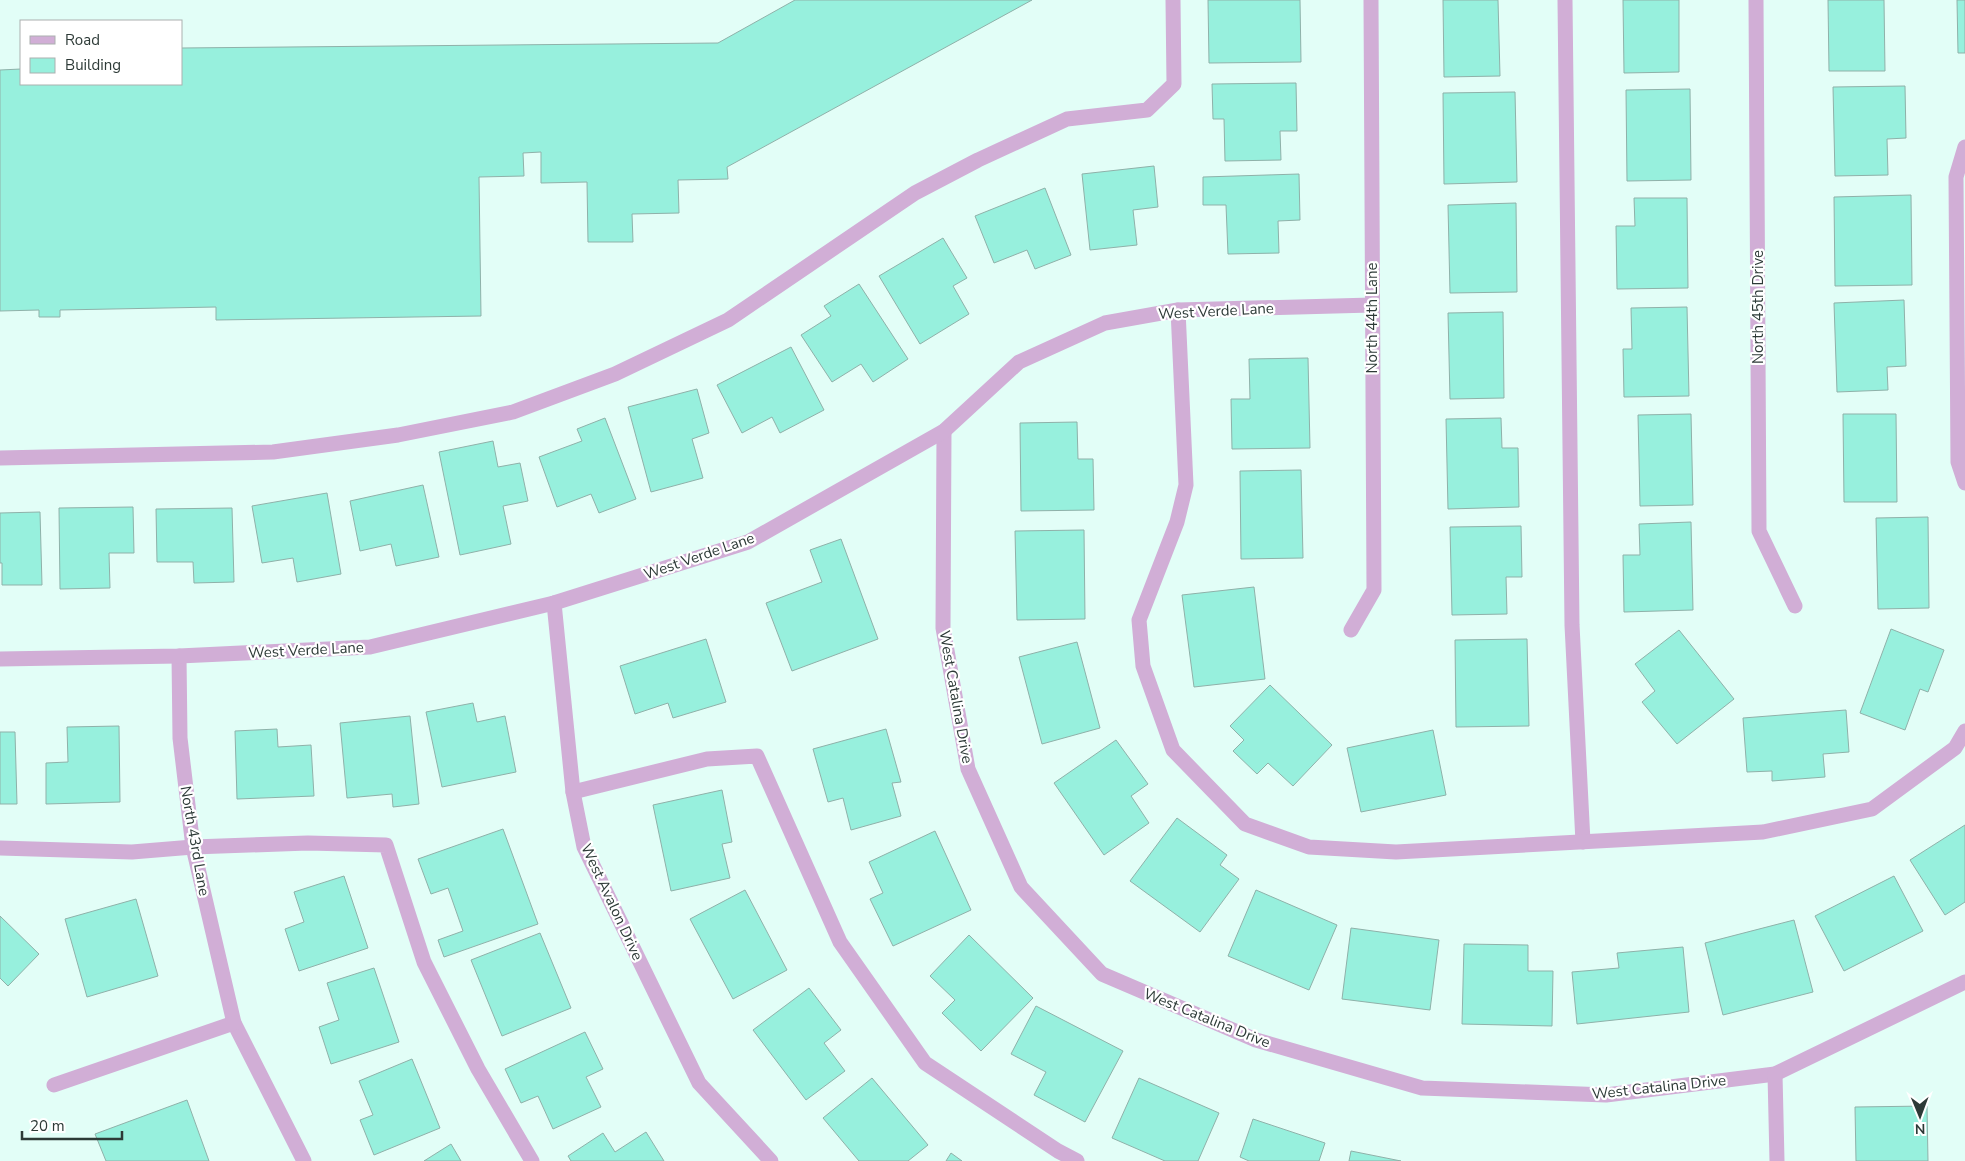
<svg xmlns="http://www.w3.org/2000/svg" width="1965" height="1161" viewBox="0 0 1965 1161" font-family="'Nunito Sans',sans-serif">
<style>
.building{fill:#97f0dd;stroke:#8fb1a9}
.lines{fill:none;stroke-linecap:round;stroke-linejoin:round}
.lane{stroke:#d1aed6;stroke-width:15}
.street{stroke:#d1aed6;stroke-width:15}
.labels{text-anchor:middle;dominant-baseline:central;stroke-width:4.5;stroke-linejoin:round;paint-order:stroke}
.street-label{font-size:15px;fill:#2d3a37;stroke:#fff}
</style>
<rect width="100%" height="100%" fill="#e2fef7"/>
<!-- building -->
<g class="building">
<path d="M 795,0 L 1032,0 L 727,167 L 728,179 L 678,180 L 679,213 L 632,214 L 633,242 L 588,242 L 587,182 L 541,183 L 541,152 L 523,153 L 524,176 L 479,177 L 481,316 L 216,320 L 216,307 L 60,310 L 60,317 L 39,317 L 39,310 L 0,311 L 0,70 L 21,69 L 21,84 L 181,84 L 181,48 L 718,43 Z"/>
<path d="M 1208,0 L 1300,0 L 1301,62 L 1209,63 Z"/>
<path d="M 1443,0 L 1498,0 L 1500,76 L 1444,77 Z"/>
<path d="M 1623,0 L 1679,0 L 1679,72 L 1624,73 Z"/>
<path d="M 1828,0 L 1884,0 L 1885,71 L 1829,71 Z"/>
<path d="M 1957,0 L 1965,0 L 1965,53 L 1958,53 Z"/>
<path d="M 1296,83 L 1297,131 L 1280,131 L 1281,160 L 1225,161 L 1224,119 L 1213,119 L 1212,84 Z"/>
<path d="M 1905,86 L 1906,138 L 1887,139 L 1888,175 L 1835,176 L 1833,87 Z"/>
<path d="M 1690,89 L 1691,180 L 1627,181 L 1626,90 Z"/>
<path d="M 1515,92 L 1517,182 L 1444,184 L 1443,93 Z"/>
<path d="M 1154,166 L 1158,207 L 1133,210 L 1137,245 L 1090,250 L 1082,174 Z"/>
<path d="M 1299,174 L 1300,220 L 1278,221 L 1279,253 L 1228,254 L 1226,205 L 1203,205 L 1203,177 Z"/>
<path d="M 1045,188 L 1071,255 L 1035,269 L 1027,250 L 994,263 L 975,216 Z"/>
<path d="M 1911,195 L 1912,285 L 1835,286 L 1834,197 Z"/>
<path d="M 1634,198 L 1687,198 L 1688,288 L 1617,289 L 1616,226 L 1635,226 Z"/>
<path d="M 1516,203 L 1517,292 L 1450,293 L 1448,205 Z"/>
<path d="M 943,238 L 967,278 L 953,286 L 969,314 L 920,344 L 879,276 Z"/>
<path d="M 859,284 L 908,359 L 873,382 L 861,364 L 832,382 L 801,335 L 831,316 L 824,306 Z"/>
<path d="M 1904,300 L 1906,366 L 1887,367 L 1888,390 L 1837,392 L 1834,303 Z"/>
<path d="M 1687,307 L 1689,396 L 1624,397 L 1623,349 L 1632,349 L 1631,308 Z"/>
<path d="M 1503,312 L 1504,398 L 1450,399 L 1448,313 Z"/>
<path d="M 791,347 L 824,410 L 780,433 L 772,417 L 742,433 L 717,385 Z"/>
<path d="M 1308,358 L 1310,448 L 1232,449 L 1231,399 L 1250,399 L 1249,359 Z"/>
<path d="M 697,389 L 709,433 L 692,439 L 703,478 L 651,492 L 628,407 Z"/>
<path d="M 1691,414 L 1693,505 L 1640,506 L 1638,415 Z"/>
<path d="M 1843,414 L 1896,414 L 1897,502 L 1844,502 Z"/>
<path d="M 605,418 L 636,499 L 599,513 L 591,494 L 557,507 L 539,457 L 582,441 L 577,429 Z"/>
<path d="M 1501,418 L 1502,448 L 1518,448 L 1519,507 L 1448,509 L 1446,419 Z"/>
<path d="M 1077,422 L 1078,459 L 1093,459 L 1094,510 L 1021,511 L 1020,423 Z"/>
<path d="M 493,441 L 498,467 L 520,463 L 528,501 L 503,506 L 511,544 L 460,555 L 439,452 Z"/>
<path d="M 1301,470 L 1303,558 L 1241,559 L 1240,471 Z"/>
<path d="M 423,485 L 439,557 L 396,566 L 391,544 L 360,551 L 350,501 Z"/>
<path d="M 327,493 L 341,574 L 297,582 L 293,558 L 262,563 L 252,506 Z"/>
<path d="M 133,507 L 134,553 L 109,553 L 110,588 L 60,589 L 59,508 Z"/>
<path d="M 232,508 L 234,582 L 194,583 L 193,562 L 157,562 L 156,509 Z"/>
<path d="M 40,512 L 42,585 L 2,585 L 2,563 L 0,563 L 0,513 Z"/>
<path d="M 1928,517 L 1929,608 L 1878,609 L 1876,518 Z"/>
<path d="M 1691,522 L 1693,610 L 1624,612 L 1623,555 L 1640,555 L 1639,524 Z"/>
<path d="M 1521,526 L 1522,577 L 1506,577 L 1507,614 L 1452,615 L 1450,527 Z"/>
<path d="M 1084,530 L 1085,619 L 1017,620 L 1015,531 Z"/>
<path d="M 841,539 L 878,639 L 792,671 L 766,603 L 822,582 L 810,550 Z"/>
<path d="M 1254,587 L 1265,679 L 1194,687 L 1182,595 Z"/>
<path d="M 1891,629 L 1944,650 L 1928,692 L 1920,689 L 1905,730 L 1860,713 Z"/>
<path d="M 1679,630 L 1734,699 L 1677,744 L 1642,702 L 1655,691 L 1635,664 Z"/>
<path d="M 706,639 L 726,702 L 673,718 L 668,703 L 635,714 L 620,666 Z"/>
<path d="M 1527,639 L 1529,726 L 1456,727 L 1455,640 Z"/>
<path d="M 1077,642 L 1100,728 L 1042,744 L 1019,657 Z"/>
<path d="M 1270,685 L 1332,745 L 1293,786 L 1268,763 L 1257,774 L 1233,751 L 1244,740 L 1230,726 Z"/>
<path d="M 473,703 L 477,722 L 505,716 L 516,772 L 442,787 L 426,712 Z"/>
<path d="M 1846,710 L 1849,752 L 1823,754 L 1825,777 L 1772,781 L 1772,771 L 1747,772 L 1743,718 Z"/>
<path d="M 410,716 L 419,804 L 393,807 L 392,794 L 347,798 L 340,723 Z"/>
<path d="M 119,726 L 120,802 L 46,804 L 46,763 L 68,762 L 67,727 Z"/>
<path d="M 277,729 L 278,747 L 311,745 L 314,796 L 237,799 L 235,731 Z"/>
<path d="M 886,729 L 901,782 L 892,783 L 901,816 L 851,830 L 843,798 L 828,802 L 813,749 Z"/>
<path d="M 1433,730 L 1446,795 L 1361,812 L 1347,748 Z"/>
<path d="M 0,732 L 15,732 L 17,804 L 0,804 Z"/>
<path d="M 1116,740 L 1148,784 L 1131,796 L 1149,823 L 1104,855 L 1054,783 Z"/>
<path d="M 722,790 L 732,842 L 722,844 L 730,878 L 671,891 L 653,805 Z"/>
<path d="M 1177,818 L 1227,855 L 1220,865 L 1239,879 L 1200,932 L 1130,881 Z"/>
<path d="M 1965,825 L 1965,902 L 1945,915 L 1910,860 Z"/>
<path d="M 503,829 L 538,924 L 444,957 L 438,940 L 463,931 L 448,888 L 431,894 L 418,859 Z"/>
<path d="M 935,831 L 971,910 L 893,946 L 870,899 L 883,893 L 869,862 Z"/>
<path d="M 344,876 L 368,948 L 299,971 L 285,929 L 304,922 L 294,892 Z"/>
<path d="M 1894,876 L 1923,931 L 1844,971 L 1815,916 Z"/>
<path d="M 745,890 L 787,970 L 733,999 L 690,919 Z"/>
<path d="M 1256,890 L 1337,925 L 1309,990 L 1228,956 Z"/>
<path d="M 136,899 L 158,976 L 87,997 L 65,919 Z"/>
<path d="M 0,916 L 39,954 L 8,986 L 0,978 Z"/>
<path d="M 1794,920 L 1813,992 L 1723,1015 L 1705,943 Z"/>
<path d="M 1351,928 L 1439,940 L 1430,1010 L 1342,999 Z"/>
<path d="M 540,933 L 571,1008 L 502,1036 L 471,960 Z"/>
<path d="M 969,935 L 1033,998 L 981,1051 L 942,1013 L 955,1000 L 930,976 Z"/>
<path d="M 1464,944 L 1528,945 L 1528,971 L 1553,971 L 1552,1026 L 1462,1024 Z"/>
<path d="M 1683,947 L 1689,1012 L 1577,1024 L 1572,972 L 1619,968 L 1617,953 Z"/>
<path d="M 374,968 L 399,1042 L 331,1064 L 319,1027 L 339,1020 L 327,983 Z"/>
<path d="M 809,988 L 841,1030 L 824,1043 L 845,1071 L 806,1100 L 753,1030 Z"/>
<path d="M 1036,1006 L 1123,1051 L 1085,1122 L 1034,1095 L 1046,1072 L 1011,1054 Z"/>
<path d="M 585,1032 L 603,1069 L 586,1077 L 601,1107 L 553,1129 L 538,1096 L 521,1103 L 505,1069 Z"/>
<path d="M 412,1059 L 440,1128 L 374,1155 L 360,1120 L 373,1115 L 359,1081 Z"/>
<path d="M 872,1078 L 928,1145 L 908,1161 L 859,1161 L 823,1118 Z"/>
<path d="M 1139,1078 L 1219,1113 L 1198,1161 L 1165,1161 L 1112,1138 Z"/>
<path d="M 187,1100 L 209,1161 L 106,1161 L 95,1134 Z"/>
<path d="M 1927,1106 L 1928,1161 L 1856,1161 L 1855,1107 Z"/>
<path d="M 1253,1119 L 1325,1143 L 1319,1161 L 1249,1161 L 1240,1157 Z"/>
<path d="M 646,1132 L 664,1161 L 571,1161 L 568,1156 L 603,1133 L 615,1152 Z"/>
<path d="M 451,1144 L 461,1161 L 424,1161 Z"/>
<path d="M 1351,1151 L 1401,1161 L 1349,1161 Z"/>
<path d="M 951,1153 L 962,1161 L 946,1161 Z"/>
</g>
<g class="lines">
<!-- lane -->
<g class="lane">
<path d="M 1565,0 L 1572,625 L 1583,842"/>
<path d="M 1965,147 L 1956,177 L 1958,462 L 1965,483"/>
<path d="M 1178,310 L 1186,485 L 1177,522 L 1139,620 L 1143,666 L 1173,750 L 1245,824 L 1309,847 L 1396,852 L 1763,832 L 1872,809 L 1955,748 L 1965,731"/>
<path d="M 0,458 L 273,452 L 398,435 L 513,412 L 615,374 L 728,320 L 915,193 L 978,160 L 1067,119 L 1147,110 L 1174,84 L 1173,0"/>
<path d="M 573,792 L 707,759 L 757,756 L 840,942 L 925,1063 L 1058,1151 L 1077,1161"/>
<path d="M 0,848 L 132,852 L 193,847 L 308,843 L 386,845 L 424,962 L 478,1069 L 532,1161"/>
</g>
<!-- street -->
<g class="street">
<path d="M 1756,0 L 1759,531 L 1795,606"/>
<path d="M 944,431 L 943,628 L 968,769 L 1021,887 L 1102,974 L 1256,1040 L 1422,1088 L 1606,1095 L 1775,1074 L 1965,982"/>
<path d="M 554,603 L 573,792 L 584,847 L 699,1083 L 771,1161"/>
<path d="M 1351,630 L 1374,590 L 1371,0"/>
<path d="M 179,656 L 180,738 L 193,847 L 234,1023 L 304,1161"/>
<path d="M 0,659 L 179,656 L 370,647 L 554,603 L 748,542 L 944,431 L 1019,362 L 1105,323 L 1178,310 L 1372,305"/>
<path d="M 1775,1074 L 1777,1161"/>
<path d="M 54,1085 L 234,1023"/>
</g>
</g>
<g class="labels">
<!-- street labels -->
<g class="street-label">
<text transform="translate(1758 307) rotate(-90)">North 45th Drive</text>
<text transform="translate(1216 311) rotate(-3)">West Verde Lane</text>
<text transform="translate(1372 318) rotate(-90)">North 44th Lane</text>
<text transform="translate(699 556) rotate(-19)">West Verde Lane</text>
<text transform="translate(306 650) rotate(-3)">West Verde Lane</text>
<text transform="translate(956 697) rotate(80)">West Catalina Drive</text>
<text transform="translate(195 841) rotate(80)">North 43rd Lane</text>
<text transform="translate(612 902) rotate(65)">West Avalon Drive</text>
<text transform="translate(1207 1018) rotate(22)">West Catalina Drive</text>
<text transform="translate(1659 1087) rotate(-6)">West Catalina Drive</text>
</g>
</g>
<!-- legend -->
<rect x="20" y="20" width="162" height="65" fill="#ffffff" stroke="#abb0af"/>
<rect x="30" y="36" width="25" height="8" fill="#d1aed6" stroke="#abb0af"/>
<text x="65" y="45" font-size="15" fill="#2d3a37">Road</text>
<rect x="30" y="58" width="25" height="15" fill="#97f0dd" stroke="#abb0af"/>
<text x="65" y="70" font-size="15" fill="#2d3a37">Building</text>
<!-- north arrow -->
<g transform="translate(1920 1116) rotate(179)" stroke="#ffffff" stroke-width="4" paint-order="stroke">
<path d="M0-4L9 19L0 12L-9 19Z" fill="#2d3a37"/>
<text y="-8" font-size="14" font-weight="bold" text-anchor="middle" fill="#2d3a37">N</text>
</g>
<!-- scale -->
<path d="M22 1131v8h100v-8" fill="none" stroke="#2d3a37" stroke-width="2.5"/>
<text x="30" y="1131" font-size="15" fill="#2d3a37" stroke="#ffffff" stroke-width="4" paint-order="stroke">20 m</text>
</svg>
